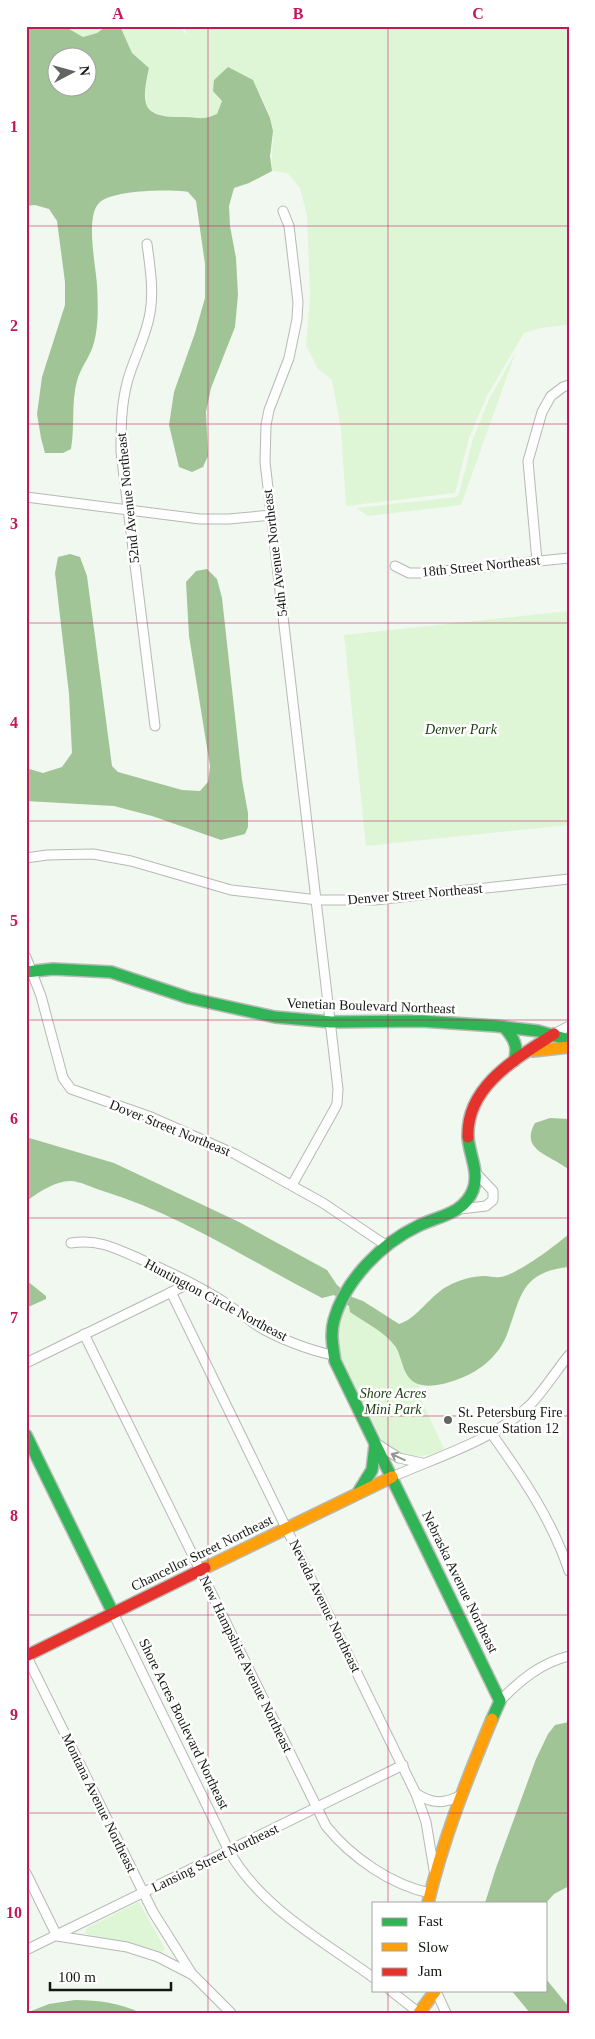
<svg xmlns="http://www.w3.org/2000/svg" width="595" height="2039" viewBox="0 0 595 2039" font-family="Georgia,serif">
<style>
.green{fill:#def6d6}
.water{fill:#a0c495;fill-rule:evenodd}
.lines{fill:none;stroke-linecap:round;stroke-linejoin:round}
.street-casing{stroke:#b5bab4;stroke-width:11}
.fast-casing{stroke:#b5bab4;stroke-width:14}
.slow-casing{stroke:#b5bab4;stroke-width:14}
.jam-casing{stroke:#b5bab4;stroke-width:14}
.street{stroke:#fdfefd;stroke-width:9}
.fast{stroke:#30b455;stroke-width:11}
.slow{stroke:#ff9f0a;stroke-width:11}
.jam{stroke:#e5322d;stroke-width:11}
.oneway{stroke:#949694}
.grid{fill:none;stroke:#c2185b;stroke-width:1;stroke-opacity:0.55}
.poi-dot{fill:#616660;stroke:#fff;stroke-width:2}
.labels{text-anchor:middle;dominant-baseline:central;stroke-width:5;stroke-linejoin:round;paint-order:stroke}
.street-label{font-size:14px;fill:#141813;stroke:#fff}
.park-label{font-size:14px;font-style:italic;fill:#1b3b0f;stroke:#fff}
.poi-label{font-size:14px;fill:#141813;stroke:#fff;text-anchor:start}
.neatline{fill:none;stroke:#c2185b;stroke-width:2}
.grid-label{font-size:16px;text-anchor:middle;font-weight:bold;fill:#c2185b}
</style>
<rect width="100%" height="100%" fill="#f1f8f0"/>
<!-- green -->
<g class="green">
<path d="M 64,26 L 107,26 L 97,33 L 83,37 Z"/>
<path d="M 120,26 L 178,26 L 186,34 L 185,26 L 569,26 L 569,325 L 540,328 L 524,333 L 487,396 L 469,438 L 455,493 L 346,506 L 341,430 L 332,380 L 318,369 L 306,345 L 310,297 L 307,215 L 300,188 L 287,173 L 272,171 C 271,158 273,145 273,132 C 272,114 260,96 253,80 L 213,91 L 222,101 L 217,114 C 201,121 199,117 183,117 C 141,118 142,105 149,68 L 132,53 Z"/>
<path d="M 515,354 L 461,505 L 368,516 L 356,508 L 456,497 L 459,494 L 473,439 L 490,397 Z"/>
<path d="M 569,611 L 569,825 L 366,846 L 344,635 Z"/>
<path d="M 346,1303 L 394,1344 L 405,1370 L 412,1380 L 419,1384 L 421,1399 L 444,1449 C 423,1460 405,1457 385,1446 L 336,1347 L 336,1333 Z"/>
<path d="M 139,1902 L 165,1949 L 160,1954 L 92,1937 L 85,1933 L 87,1928 Z"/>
</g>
<!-- water -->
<g class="water">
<path d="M 26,26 L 64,26 L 83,37 L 97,33 L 107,26 L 120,26 L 132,53 L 149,68 C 141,104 141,118 183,117 C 199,117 201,121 217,114 L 222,101 L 213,91 L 214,80 L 228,67 L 253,80 L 270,118 L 273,131 L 270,156 L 272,171 L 249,183 L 234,188 L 229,206 L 230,226 L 236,258 L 238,295 L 235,327 L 211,388 L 206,412 L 208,456 L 203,467 L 192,472 L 179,467 L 169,425 L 174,392 L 195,333 L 205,298 L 205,264 L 196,201 L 188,192 C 169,189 112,190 99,203 C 85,217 96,266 97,285 C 98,305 99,327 93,346 C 89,358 80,369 77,381 C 71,403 75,426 71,449 L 63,453 L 45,453 L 41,438 L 37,414 L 42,377 L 65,305 L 65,282 L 57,221 L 49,209 L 35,205 L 26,206 ZM 58,58 L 88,58 L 88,88 L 58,88 Z"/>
<path d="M 70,554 L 80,557 L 87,576 L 112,766 L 118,772 L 182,790 L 200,791 L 208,782 L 210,766 L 189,636 L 186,582 L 196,571 L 207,569 L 217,579 L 222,598 L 242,780 L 248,813 L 248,827 L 245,834 L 221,840 L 152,816 L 114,806 L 26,801 L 26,768 L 43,773 L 62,767 L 72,753 L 69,694 L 55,573 L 58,557 Z"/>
<path d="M 550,1118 L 569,1119 L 569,1170 C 552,1155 519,1151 535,1123 Z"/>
<path d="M 26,1137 L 114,1163 L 239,1222 L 327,1270 L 337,1285 L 352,1297 L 363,1301 L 399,1324 C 417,1319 430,1295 448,1286 C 458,1280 473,1276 485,1276 C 490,1276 495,1278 500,1277 C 517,1275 556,1245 569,1234 L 569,1267 C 519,1272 521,1299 506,1337 C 497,1358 477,1373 456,1380 C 445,1384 429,1388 418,1384 C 402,1378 403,1358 395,1346 C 385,1332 364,1322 350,1312 L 349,1306 L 334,1295 L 322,1298 C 250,1261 181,1215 103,1191 C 93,1188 80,1181 70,1181 C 56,1181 36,1193 26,1202 Z"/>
<path d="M 26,1280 L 46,1296 L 46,1299 L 26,1308 Z"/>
<path d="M 569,1722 L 569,1886 L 554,1894 L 546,1903 L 485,1903 L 496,1868 L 536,1759 L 548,1734 L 555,1725 Z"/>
<path d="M 546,1979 L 569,2007 L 569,2013 L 530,2013 L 511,1990 L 546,1990 Z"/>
<path d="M 75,2000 C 99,2000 119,2003 141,2013 L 26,2013 L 49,2004 Z"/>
</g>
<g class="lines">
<!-- street casing -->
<g class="street-casing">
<g id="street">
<path d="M 283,211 L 289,226 L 298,302 L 297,319 L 289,358 L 269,410 L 266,425 L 265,462 L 338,1089 L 337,1104 L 334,1110 L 292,1185"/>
<path d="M 147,244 C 150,267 154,291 150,313 C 146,338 133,359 127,383 C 121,406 121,429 121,452 L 155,726"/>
<path d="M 26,497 L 200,519 L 229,519 L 271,515"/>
<path d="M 537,561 L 528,461 L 542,412 L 551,396 L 563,387 L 569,385"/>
<path d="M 395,566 L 409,573 L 424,573 L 569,558"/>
<path d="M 26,858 L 47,855 L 93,854 L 131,861 L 231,890 L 318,900 L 375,900 L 569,879"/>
<path d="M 26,957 L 41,996 L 63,1078 L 71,1089 L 151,1117 L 235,1154 L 323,1203 L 387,1246"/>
<path d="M 554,1034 L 569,1026"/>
<path d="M 460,1209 L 486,1206 L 493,1200 L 493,1191 L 476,1173"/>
<path d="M 71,1243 C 99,1239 115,1248 140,1259 C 168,1271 195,1284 221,1300 C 233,1308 244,1316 255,1324 C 274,1337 311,1351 333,1355"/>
<path d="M 171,1292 L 416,1794 L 426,1822 L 434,1870"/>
<path d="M 84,1334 L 326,1826 C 351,1857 391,1885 430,1893"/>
<path d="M 26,1363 L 190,1283"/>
<path d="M 491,1433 C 522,1476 552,1520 569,1571"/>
<path d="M 377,1444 L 399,1458 L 422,1463"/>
<path d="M 392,1477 C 439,1456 493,1441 531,1404 C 545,1389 556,1371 569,1355"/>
<path d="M 113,1613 L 229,1851 C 261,1908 322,1940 374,1978"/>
<path d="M 26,1655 L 153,1912 L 192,1974 L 231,2013"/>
<path d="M 500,1701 C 520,1680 541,1663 569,1656"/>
<path d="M 417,1794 C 432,1804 445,1804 461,1795"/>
<path d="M 26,1873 L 57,1936 L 127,1947 L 158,1957 L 191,1974"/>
<path d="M 26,1950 L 403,1765"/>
<path d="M 390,1990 L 419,2013"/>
<path d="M 436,1991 L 446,2013"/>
</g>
</g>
<!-- fast casing -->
<g class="fast-casing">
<g id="fast">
<path d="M 26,972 L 53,969 L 111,972 L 189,998 L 275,1017 L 331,1022 L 421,1021 L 496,1026 L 538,1031 L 569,1040"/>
<path d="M 504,1027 C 514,1038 519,1047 514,1061"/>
<path d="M 468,1137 C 469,1154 480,1173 473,1190 C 464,1214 438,1216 418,1226 C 382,1243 345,1280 334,1320 C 330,1334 333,1347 335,1361 L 500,1701 L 492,1719"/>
<path d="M 26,1435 L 113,1613"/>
<path d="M 359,1491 L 372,1470 L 375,1445"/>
</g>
</g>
<!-- slow casing -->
<g class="slow-casing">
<g id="slow">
<path d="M 533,1051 L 569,1047"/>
<path d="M 205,1568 L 392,1477"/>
<path d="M 428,1903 C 443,1839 467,1779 492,1719"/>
<path d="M 419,2013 L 436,1990"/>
</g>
</g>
<!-- jam casing -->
<g class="jam-casing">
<g id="jam">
<path d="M 468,1137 C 466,1086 517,1058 554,1034"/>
<path d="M 26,1656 L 205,1568"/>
</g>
</g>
<!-- street -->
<use href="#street" class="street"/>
<!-- fast -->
<use href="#fast" class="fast"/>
<!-- slow -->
<use href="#slow" class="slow"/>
<!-- jam -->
<use href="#jam" class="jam"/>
</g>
<!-- one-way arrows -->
<defs><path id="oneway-shaft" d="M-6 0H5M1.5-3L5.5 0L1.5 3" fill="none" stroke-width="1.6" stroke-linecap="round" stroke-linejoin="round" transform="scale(1.25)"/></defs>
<use class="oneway" href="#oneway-shaft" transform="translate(398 1457) rotate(-155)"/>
<!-- grid -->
<path class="grid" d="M 208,26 L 208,2013M 388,26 L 388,1903M 26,226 L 569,226M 26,424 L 569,424M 26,623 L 569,623M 26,821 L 569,821M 26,1020 L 569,1020M 26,1218 L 569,1218M 26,1416 L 569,1416M 26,1615 L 569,1615M 26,1813 L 569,1813M 388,1990 L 388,2013"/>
<!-- markers -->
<circle class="poi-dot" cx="448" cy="1420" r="5"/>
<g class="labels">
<!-- street labels -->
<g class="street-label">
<text transform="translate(128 498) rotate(-96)">52nd Avenue Northeast</text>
<text transform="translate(275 553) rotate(-97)">54th Avenue Northeast</text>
<text transform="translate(481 566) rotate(-6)">18th Street Northeast</text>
<text transform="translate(415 894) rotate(-5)">Denver Street Northeast</text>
<text transform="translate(371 1006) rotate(2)">Venetian Boulevard Northeast</text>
<text transform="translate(170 1128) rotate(22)">Dover Street Northeast</text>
<text transform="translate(216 1300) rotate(28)">Huntington Circle Northeast</text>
<text transform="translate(202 1553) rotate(-26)">Chancellor Street Northeast</text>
<text transform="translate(460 1582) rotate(64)">Nebraska Avenue Northeast</text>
<text transform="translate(325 1606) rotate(64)">Nevada Avenue Northeast</text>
<text transform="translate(246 1664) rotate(64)">New Hampshire Avenue Northeast</text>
<text transform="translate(184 1724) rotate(64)">Shore Acres Boulevard Northeast</text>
<text transform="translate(99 1803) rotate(64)">Montana Avenue Northeast</text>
<text transform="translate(215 1858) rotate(-26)">Lansing Street Northeast</text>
</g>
<!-- park labels -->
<g class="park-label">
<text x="461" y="729">Denver Park</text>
<text x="393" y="1393">Shore Acres<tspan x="393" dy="16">Mini Park</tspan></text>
</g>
<!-- poi labels -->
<g class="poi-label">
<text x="458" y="1412">St. Petersburg Fire<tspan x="458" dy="16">Rescue Station 12</tspan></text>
</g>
</g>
<!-- border -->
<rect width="595" height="2039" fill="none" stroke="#ffffff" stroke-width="55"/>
<!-- legend -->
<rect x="372" y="1902" width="175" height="90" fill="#ffffff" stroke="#a1a3a1"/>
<rect x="382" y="1918" width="25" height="8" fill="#30b455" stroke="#a1a3a1"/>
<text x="418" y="1926" font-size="15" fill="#141813">Fast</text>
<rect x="382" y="1943" width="25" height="8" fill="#ff9f0a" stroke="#a1a3a1"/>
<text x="418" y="1952" font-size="15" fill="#141813">Slow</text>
<rect x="382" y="1968" width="25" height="8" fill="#e5322d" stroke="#a1a3a1"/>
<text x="418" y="1976" font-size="15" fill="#141813">Jam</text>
<!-- north arrow -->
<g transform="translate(72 72) rotate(84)"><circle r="24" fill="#ffffff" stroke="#a1a3a1"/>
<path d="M0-4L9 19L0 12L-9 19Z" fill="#616660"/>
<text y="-8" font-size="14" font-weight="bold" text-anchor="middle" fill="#141813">N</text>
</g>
<!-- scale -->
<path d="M50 1982v8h121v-8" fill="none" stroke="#141813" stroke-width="2.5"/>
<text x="58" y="1982" font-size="15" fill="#141813" stroke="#ffffff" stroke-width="4" paint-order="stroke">100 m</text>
<rect x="28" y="28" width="540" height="1984" class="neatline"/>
<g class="grid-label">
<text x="118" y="19">A</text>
<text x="298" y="19">B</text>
<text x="478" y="19">C</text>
<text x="14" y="132">1</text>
<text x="14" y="331">2</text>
<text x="14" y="529">3</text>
<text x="14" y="728">4</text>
<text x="14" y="926">5</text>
<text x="14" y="1124">6</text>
<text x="14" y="1323">7</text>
<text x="14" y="1521">8</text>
<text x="14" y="1720">9</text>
<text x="14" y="1918">10</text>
</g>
</svg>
